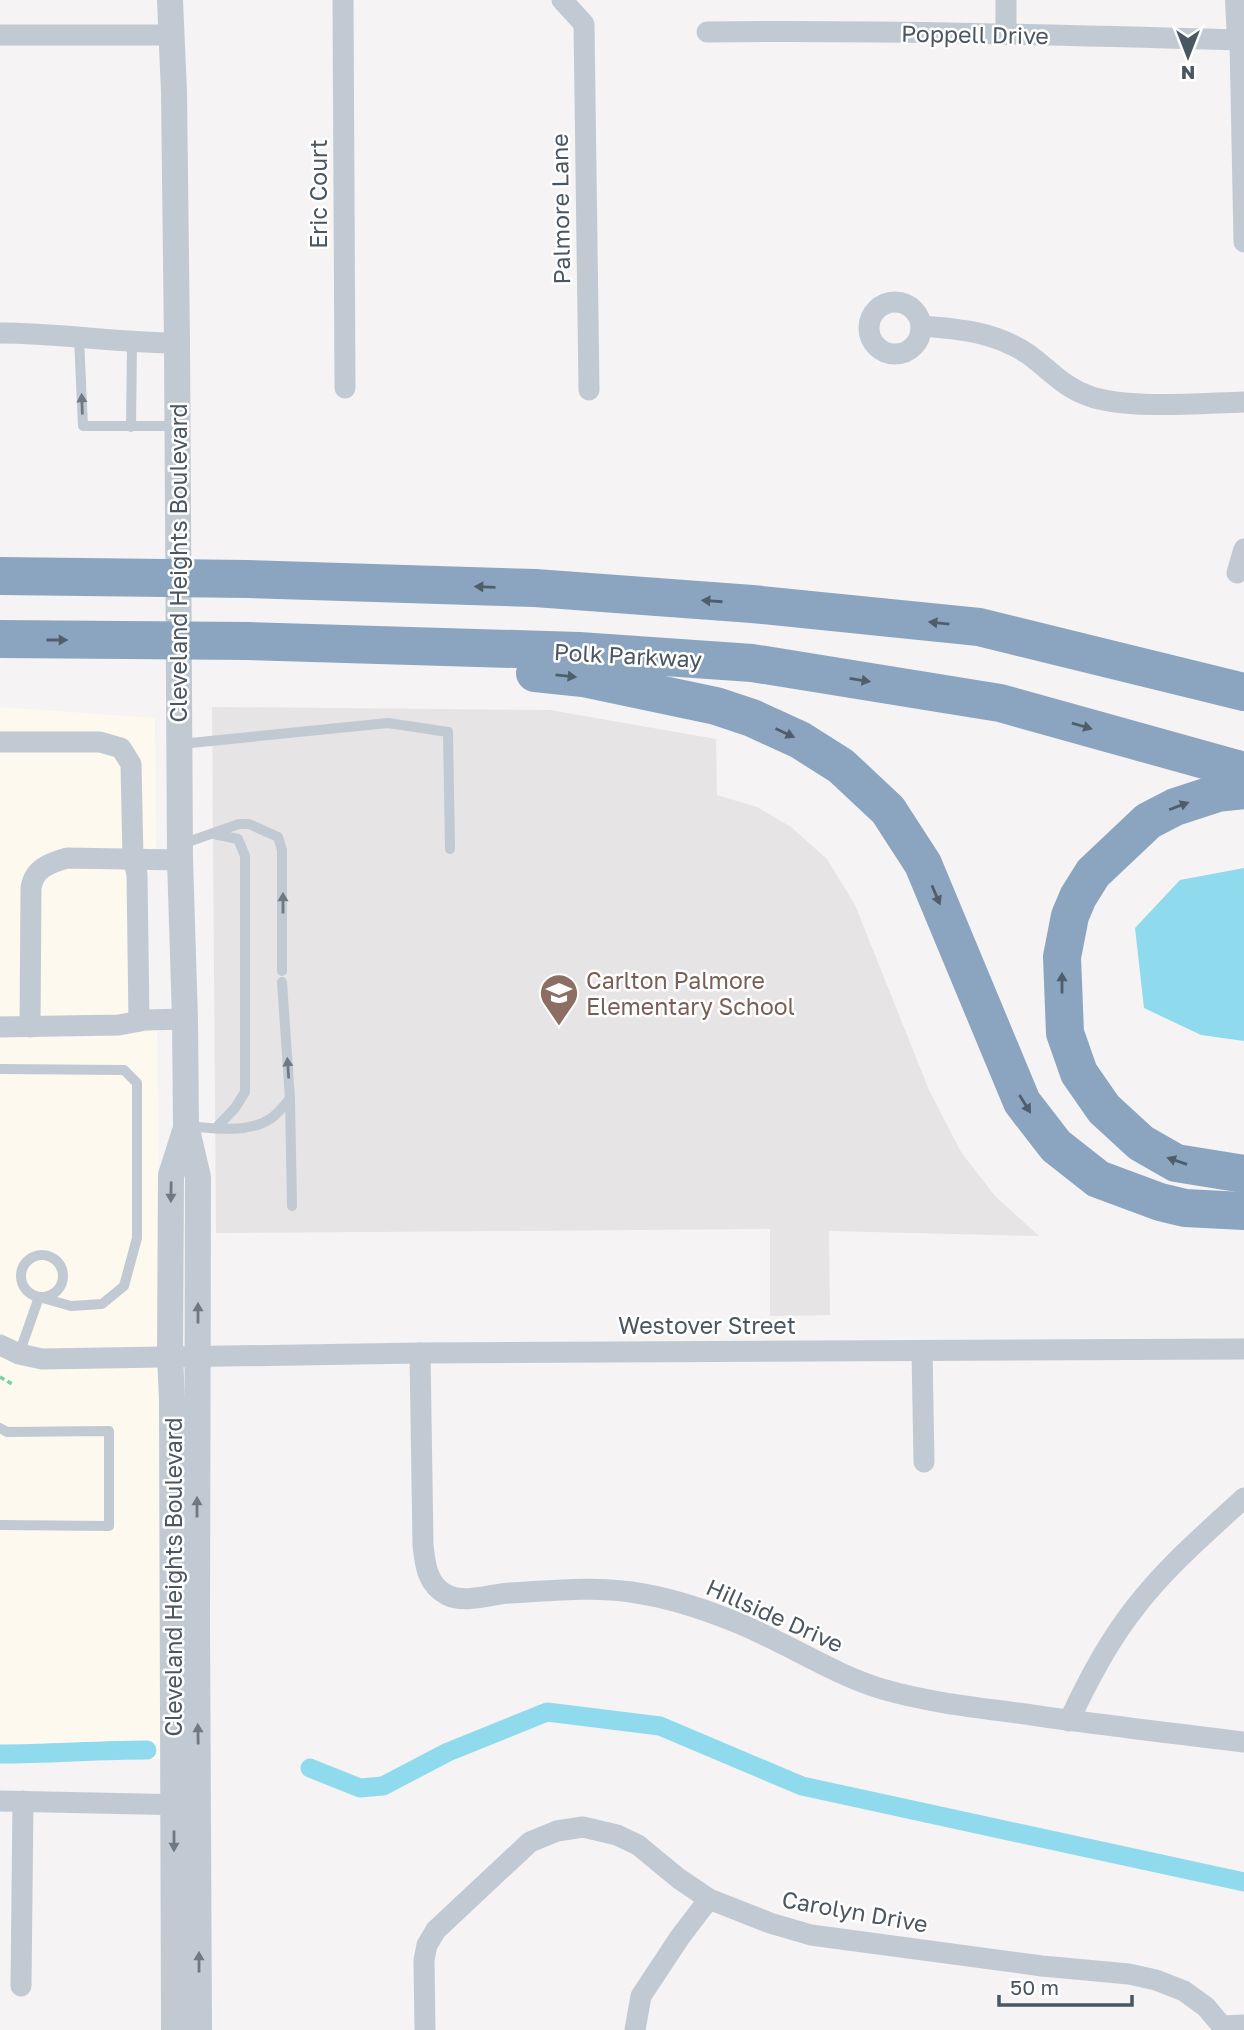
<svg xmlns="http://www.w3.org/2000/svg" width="1244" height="2030" viewBox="0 0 1244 2030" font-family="'Golos Text',sans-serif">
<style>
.commercial{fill:#fdf9ef}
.education{fill:#e6e4e5}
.water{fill:#90daee}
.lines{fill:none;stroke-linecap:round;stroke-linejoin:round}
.canal{stroke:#90daee;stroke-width:19}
.path{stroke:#7ad0a6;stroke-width:3.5;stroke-dasharray:5 3.5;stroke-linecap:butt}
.service{stroke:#c1cad2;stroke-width:10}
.minor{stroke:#c1cad2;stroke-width:21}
.tertiary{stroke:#c1cad2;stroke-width:26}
.motorway{stroke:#8ba5c1;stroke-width:38}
.oneway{fill:#6e7983}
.oneway2{fill:#505e6b}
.labels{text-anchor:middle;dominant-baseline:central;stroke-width:5;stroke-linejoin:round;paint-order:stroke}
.street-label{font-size:23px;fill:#4a5661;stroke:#fff}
.education-label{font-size:23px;fill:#785e54;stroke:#fff;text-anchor:start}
</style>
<rect width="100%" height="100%" fill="#f5f3f3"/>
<!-- commercial -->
<g class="commercial">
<path d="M 0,707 L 155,718 L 156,849 L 142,849 L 123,738 L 100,731 L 0,731 Z"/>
<path d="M 0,752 L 99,752 L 115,757 L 122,767 L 124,849 L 65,848 L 44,854 L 34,863 L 21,1017 L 0,1016 Z"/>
<path d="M 68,869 L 126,869 L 130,1012 L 118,1015 L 40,1017 L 41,883 L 53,872 Z"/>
<path d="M 157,1030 L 161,1346 L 43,1349 L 8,1339 L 0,1334 L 0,1037 L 119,1035 Z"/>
<path d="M 0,1357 L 40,1369 L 161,1367 L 164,1759 L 0,1761 Z"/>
</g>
<!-- education -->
<path class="education" d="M 212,707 L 550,710 L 716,739 L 717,795 L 757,807 L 791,827 L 827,859 L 855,905 L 929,1090 L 961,1152 L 995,1196 L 1039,1236 L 829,1231 L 830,1315 L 770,1316 L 770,1229 L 216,1233 Z"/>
<!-- water -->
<path class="water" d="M 1244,868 L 1244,1041 L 1201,1035 L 1144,1008 L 1135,928 L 1180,880 Z"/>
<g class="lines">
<!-- canal -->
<g class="canal">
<path d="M 0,1754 C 49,1754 98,1750 147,1750"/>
<path d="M 310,1768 L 360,1788 L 383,1786 L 448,1752 L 547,1712 L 660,1726 L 802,1786 L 1244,1882"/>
</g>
<!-- path -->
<path class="path" d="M 0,1377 L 14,1385"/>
<!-- service -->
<g class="service">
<path d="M 79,338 L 83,426 L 178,426"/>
<path d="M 131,427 L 132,343"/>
<path d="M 181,744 L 388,723 L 448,732 L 450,849"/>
<path d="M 214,834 L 238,839 L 245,856 L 245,1092 L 235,1108 L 216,1128"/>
<path d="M 182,844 L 239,824 L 249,824 L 278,837 L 282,850 L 282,971"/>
<path d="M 0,1069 L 124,1070 L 137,1083 L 137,1238 L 124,1286 L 102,1304 L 71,1306 L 39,1297 L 19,1354"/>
<path d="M 290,1099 L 292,1206"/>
<path d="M 186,1126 C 212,1128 247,1134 270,1119 C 278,1114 284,1105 290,1099 L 282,982"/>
<circle cx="42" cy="1276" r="21"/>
<path d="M 0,1428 L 7,1432 L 109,1431 L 109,1526 L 0,1525"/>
</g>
<!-- minor -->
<g class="minor">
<path d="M 343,0 L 345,388"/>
<path d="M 562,0 L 584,24 L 589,390"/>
<path d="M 1006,0 L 1006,34"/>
<path d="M 707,32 C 884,30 1062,35 1240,40 L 1244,242"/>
<path d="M 0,35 L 172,35"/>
<circle cx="895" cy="328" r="26"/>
<path d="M 922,326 C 961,329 995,332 1028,354 C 1050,370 1063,387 1089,396 C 1128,410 1202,403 1244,402"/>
<path d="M 0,333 C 59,333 118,343 177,343"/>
<path d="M 1237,573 L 1244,549"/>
<path d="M 0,742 L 100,742 L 121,748 L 131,764 L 133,859 L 137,874 L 139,1021"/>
<path d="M 0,1027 L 119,1025 L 145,1020 L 185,1019"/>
<path d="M 30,1027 L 31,888 C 34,868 50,863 67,858 L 180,860"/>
<path d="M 0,1345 L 19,1354 L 42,1359 L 420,1353 L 1244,1349"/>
<path d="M 922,1351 L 924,1462"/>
<path d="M 420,1353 L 423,1545 C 425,1564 427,1585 447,1595 C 465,1604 491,1594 510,1593 C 549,1591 592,1586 631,1592 C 666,1597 701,1608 733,1621 C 784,1641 830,1673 882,1689 C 927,1702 972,1707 1018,1713 C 1093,1724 1169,1733 1244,1742"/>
<path d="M 1069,1721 C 1087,1682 1108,1642 1134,1609 C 1166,1567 1206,1533 1244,1498"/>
<path d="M 0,1801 L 189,1805"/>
<path d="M 21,1986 L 23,1801"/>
<path d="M 425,2030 L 424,1960 L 427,1945 L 436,1930 L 530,1842 L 557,1831 L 583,1827 L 617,1835 L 638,1845 L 678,1878 L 709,1899 L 770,1923 L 811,1935 L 1042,1966 L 1129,1974 L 1156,1980 L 1184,1991 L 1206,2007 L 1222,2026 L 1244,2025"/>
<path d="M 635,2030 L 641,1996 L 680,1937 L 709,1899"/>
</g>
<!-- tertiary -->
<g class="tertiary">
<path d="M 170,0 L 174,92 L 177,343 L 180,860 L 185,1019 L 186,1126 L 198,1177 L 197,1625 L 199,2030"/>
<path d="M 1238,0 L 1240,40 L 1244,40"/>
<path d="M 174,2030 L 172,1400 L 170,1356 L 171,1175 L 186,1128"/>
</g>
<!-- motorway -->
<g class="motorway">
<path d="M 0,576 L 248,579 L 535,588 L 752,604 L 979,627 L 1244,692"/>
<path d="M 0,639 L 248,641 L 579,651 L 752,663 L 1000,703 L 1244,771"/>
<path d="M 535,673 L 583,678 L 716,706 L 752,718 L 800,740 L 841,766 L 888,810 L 923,864 L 1022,1102 L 1056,1146 L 1098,1179 L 1160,1202 L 1185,1208 L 1244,1211"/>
<path d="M 1244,790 L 1218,793 L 1175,807 L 1148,821 L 1093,873 L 1078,897 L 1070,916 L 1062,957 L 1065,1033 L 1079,1073 L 1104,1109 L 1141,1143 L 1176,1163 L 1244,1174"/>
</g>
</g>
<!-- one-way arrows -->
<defs><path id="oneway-solid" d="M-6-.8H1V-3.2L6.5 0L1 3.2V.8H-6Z" transform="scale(1.75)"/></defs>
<g class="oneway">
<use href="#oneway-solid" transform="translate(82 404) rotate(-92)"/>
<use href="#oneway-solid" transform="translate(283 903) rotate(-90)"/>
<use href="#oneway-solid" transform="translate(288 1068) rotate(-94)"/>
<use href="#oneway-solid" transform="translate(171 1192) rotate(91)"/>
<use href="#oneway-solid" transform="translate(198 1313) rotate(-90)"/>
<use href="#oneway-solid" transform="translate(197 1507) rotate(-90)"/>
<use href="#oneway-solid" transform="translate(198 1734) rotate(-91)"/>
<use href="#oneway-solid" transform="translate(174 1841) rotate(90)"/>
<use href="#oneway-solid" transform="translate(199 1962) rotate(-90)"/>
</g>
<g class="oneway2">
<use href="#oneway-solid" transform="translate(485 587) rotate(-178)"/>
<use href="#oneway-solid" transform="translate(712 601) rotate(-176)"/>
<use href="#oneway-solid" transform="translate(939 623) rotate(-174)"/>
<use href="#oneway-solid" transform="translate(57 640)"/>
<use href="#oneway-solid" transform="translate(566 676) rotate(6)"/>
<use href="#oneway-solid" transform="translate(860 680) rotate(9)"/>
<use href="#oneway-solid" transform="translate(1082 726) rotate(16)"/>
<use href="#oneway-solid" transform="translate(785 733) rotate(25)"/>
<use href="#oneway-solid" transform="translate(1179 806) rotate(-21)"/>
<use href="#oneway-solid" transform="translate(936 895) rotate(67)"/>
<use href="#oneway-solid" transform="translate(1062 983) rotate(-90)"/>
<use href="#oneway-solid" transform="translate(1025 1104) rotate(58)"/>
<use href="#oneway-solid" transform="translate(1177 1161) rotate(-161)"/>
</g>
<!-- icons -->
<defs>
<g id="school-pin" transform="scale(2.0125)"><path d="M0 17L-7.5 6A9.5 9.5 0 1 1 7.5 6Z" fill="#8d6e63" stroke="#fff"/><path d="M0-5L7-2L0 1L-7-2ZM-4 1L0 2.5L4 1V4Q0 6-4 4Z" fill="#fff"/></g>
</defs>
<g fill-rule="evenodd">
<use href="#school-pin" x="559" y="993"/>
</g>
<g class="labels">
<!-- street labels -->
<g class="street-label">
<text transform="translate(975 34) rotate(1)">Poppell Drive</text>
<text transform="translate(318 194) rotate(-90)">Eric Court</text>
<text transform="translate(560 209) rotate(-91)">Palmore Lane</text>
<text transform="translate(178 563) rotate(-90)">Cleveland Heights Boulevard</text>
<text transform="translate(628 655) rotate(3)">Polk Parkway</text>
<text x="707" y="1325">Westover Street</text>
<text transform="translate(173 1577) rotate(-90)">Cleveland Heights Boulevard</text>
<text transform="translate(775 1615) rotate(24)">Hillside Drive</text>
<text transform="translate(855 1911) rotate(10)">Carolyn Drive</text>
</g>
<!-- education labels -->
<g class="education-label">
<text x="586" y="980">Carlton Palmore<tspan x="586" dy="26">Elementary School</tspan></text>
</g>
</g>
<!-- north arrow -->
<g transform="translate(1188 56) rotate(180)" stroke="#ffffff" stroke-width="5" paint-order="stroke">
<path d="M0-5L12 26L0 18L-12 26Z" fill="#4a5661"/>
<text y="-10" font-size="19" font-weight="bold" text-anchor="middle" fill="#4a5661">N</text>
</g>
<!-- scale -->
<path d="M999 1995v10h133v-10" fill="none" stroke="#4a5661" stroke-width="3.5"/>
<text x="1010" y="1995" font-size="21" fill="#4a5661" stroke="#ffffff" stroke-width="5" paint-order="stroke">50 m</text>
</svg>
